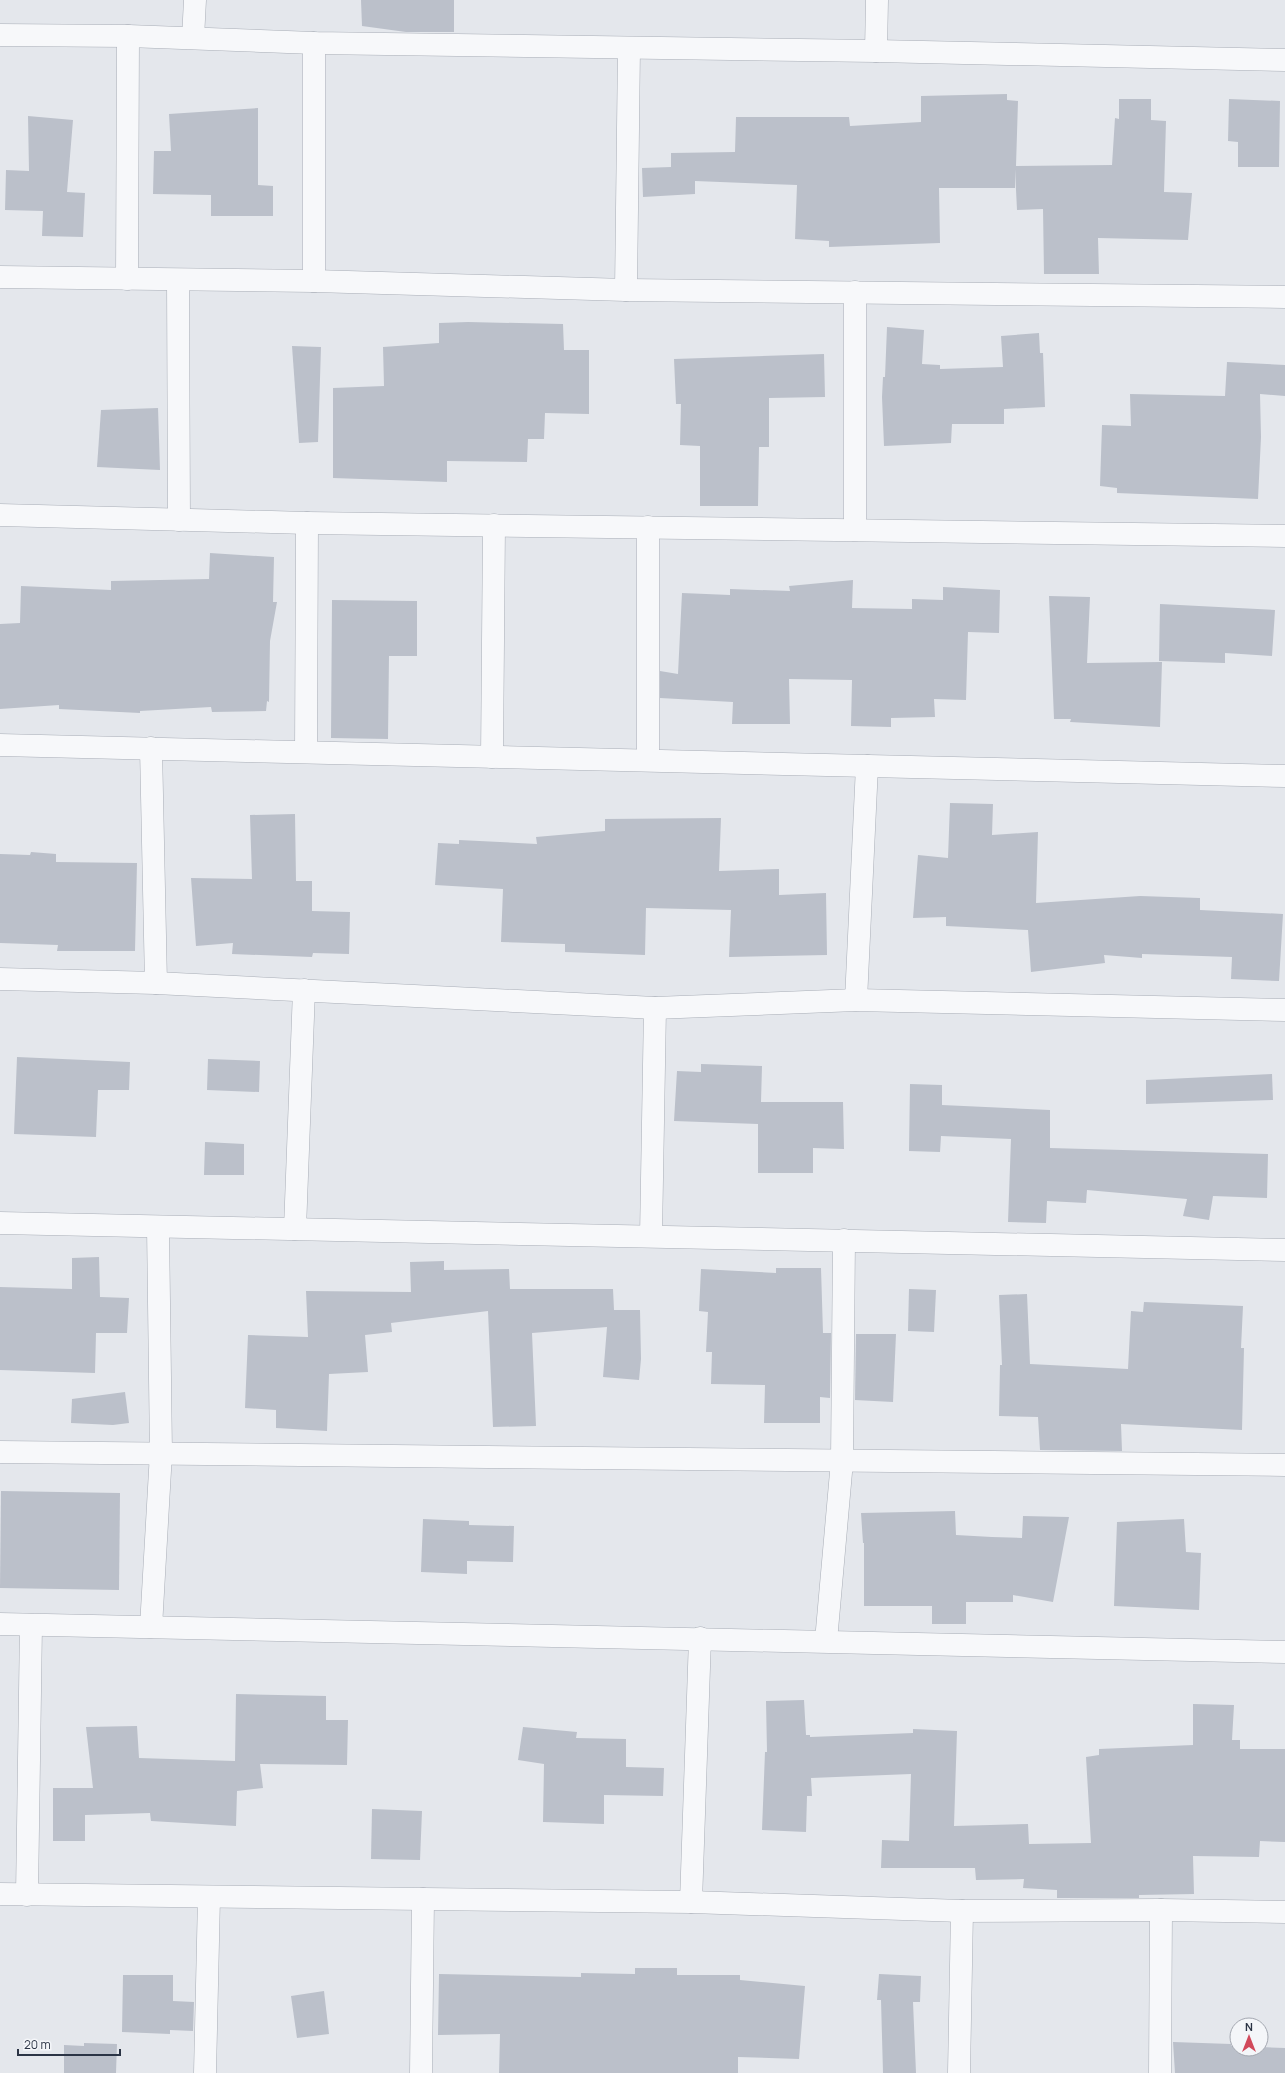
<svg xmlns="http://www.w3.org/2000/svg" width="1285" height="2073" viewBox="0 0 1285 2073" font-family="Manrope,sans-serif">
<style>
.building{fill:#bbc0ca}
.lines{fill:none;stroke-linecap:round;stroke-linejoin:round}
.minor-casing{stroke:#a9aeb7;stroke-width:23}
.minor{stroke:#f7f8fa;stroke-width:22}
</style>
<rect width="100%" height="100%" fill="#e4e7ec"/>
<!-- building -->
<g class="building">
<path d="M 361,0 L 454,0 L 454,32 L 406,32 L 362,26 Z"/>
<path d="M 1007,94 L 1007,100 L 1018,101 L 1016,166 L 1112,165 L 1115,118 L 1119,119 L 1119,99 L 1151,99 L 1151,120 L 1166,121 L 1164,192 L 1192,193 L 1188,240 L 1098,238 L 1099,274 L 1044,274 L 1043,209 L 1017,210 L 1015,169 L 1015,188 L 939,188 L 940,243 L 829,247 L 829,241 L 795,239 L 797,185 L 695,181 L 695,194 L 643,197 L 642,168 L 671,167 L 671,153 L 735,152 L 736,117 L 849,117 L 850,126 L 921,122 L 921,96 Z"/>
<path d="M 1229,99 L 1280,101 L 1279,167 L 1238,167 L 1238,142 L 1228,141 Z"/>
<path d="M 258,108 L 258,185 L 273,186 L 273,216 L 211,216 L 211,195 L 153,194 L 154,151 L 171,151 L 169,114 Z"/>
<path d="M 28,116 L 73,120 L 67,192 L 85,193 L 83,237 L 42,236 L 43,211 L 5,210 L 6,170 L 29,171 Z"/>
<path d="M 468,322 L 563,324 L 564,350 L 589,350 L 589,414 L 545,413 L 544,439 L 528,439 L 527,462 L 447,461 L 447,482 L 333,478 L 333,388 L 384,386 L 383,347 L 439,343 L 439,323 Z"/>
<path d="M 887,327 L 924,330 L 922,364 L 940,365 L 940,369 L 1003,367 L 1001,336 L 1039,333 L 1040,353 L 1043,353 L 1045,407 L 1004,409 L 1004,424 L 952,424 L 951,443 L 884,446 L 882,397 L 883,377 L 885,377 Z"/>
<path d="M 292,346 L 321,347 L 318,442 L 299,443 Z"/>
<path d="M 824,354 L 825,397 L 769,398 L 769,447 L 759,447 L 758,506 L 700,506 L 700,446 L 680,445 L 681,404 L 676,404 L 674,359 Z"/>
<path d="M 1227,362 L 1285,365 L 1285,396 L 1260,394 L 1261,437 L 1258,499 L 1117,493 L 1117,488 L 1100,486 L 1102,425 L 1131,426 L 1130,394 L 1225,396 Z"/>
<path d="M 158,408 L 160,470 L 97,467 L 101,410 Z"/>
<path d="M 210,553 L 274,557 L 273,602 L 277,602 L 270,641 L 269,702 L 267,701 L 266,711 L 212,712 L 211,707 L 140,711 L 140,713 L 59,709 L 59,705 L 0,709 L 0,624 L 20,623 L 21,586 L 111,590 L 111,581 L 209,579 Z"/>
<path d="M 853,580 L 852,608 L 912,609 L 912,599 L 943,600 L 943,587 L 1000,590 L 999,633 L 968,632 L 966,700 L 934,699 L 935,717 L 891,718 L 891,727 L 851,726 L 852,680 L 789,679 L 790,724 L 732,724 L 733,702 L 660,698 L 660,671 L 678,674 L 682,593 L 730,595 L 730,589 L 790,591 L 789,586 Z"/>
<path d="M 1049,596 L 1090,597 L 1087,663 L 1162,662 L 1160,727 L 1070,722 L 1071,719 L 1054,719 Z"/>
<path d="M 332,600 L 417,601 L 417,656 L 389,656 L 388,739 L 331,738 Z"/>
<path d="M 1160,604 L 1275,610 L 1272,656 L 1225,653 L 1225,663 L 1159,661 Z"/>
<path d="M 950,803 L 993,804 L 992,835 L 1038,832 L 1036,903 L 1140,896 L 1200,898 L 1200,910 L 1283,914 L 1279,981 L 1231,979 L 1232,957 L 1142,954 L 1142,958 L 1104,955 L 1105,963 L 1031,972 L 1028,930 L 946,926 L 946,917 L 913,918 L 918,855 L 948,858 Z"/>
<path d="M 295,814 L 296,881 L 312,881 L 312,911 L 350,912 L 349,954 L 313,953 L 312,957 L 232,954 L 233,943 L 196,946 L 191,878 L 252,879 L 250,815 Z"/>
<path d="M 721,818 L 719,871 L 779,869 L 779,895 L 826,893 L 827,955 L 729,957 L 731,910 L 646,908 L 645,955 L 565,952 L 565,944 L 501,942 L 503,889 L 435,885 L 438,843 L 459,844 L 459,840 L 537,844 L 536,837 L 605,831 L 605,819 Z"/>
<path d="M 31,852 L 56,854 L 56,862 L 137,863 L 135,951 L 57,951 L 58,945 L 0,943 L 0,854 L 30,855 Z"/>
<path d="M 17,1057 L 130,1062 L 129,1090 L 98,1090 L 96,1137 L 14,1134 Z"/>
<path d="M 208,1059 L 260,1061 L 259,1092 L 207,1090 Z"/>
<path d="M 701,1064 L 762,1066 L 761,1102 L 843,1102 L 844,1149 L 813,1148 L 813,1173 L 758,1173 L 758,1124 L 674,1121 L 677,1071 L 701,1072 Z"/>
<path d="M 1272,1074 L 1273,1100 L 1146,1104 L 1146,1080 Z"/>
<path d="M 910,1084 L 942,1085 L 942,1105 L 1050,1110 L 1050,1148 L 1268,1154 L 1267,1198 L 1213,1196 L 1209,1220 L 1183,1216 L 1187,1199 L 1087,1190 L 1086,1203 L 1047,1201 L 1046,1223 L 1008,1222 L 1011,1139 L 941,1136 L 940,1152 L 909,1151 Z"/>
<path d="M 205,1142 L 244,1144 L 244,1175 L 204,1175 Z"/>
<path d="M 99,1257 L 100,1297 L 129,1298 L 127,1333 L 96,1333 L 95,1373 L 0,1370 L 0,1287 L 72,1289 L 72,1258 Z"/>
<path d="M 444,1261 L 444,1270 L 509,1269 L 510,1289 L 613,1289 L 614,1310 L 640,1310 L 641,1359 L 639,1380 L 603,1377 L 607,1327 L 532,1333 L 536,1426 L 493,1427 L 488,1311 L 391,1323 L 392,1332 L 365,1335 L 368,1372 L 329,1374 L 327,1431 L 276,1428 L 276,1410 L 245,1408 L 248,1335 L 308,1337 L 306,1291 L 411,1292 L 410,1262 Z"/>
<path d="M 776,1268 L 821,1268 L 823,1333 L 831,1333 L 830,1398 L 820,1397 L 820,1423 L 764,1423 L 765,1385 L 711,1384 L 712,1352 L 706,1352 L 708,1312 L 699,1311 L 701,1269 L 776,1273 Z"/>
<path d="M 909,1289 L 936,1290 L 934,1332 L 908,1331 Z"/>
<path d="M 1027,1294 L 1030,1364 L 1128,1369 L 1131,1311 L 1143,1312 L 1144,1302 L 1243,1306 L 1241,1348 L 1244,1348 L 1242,1430 L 1121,1424 L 1122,1451 L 1040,1450 L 1038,1417 L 999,1416 L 1000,1365 L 1002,1365 L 999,1295 Z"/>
<path d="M 856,1334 L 896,1334 L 893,1402 L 855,1400 Z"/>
<path d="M 125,1392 L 129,1423 L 113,1425 L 71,1423 L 72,1399 Z"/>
<path d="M 1,1491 L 120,1493 L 119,1590 L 0,1588 Z"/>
<path d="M 955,1511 L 956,1535 L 992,1537 L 1022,1538 L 1023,1516 L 1069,1517 L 1053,1602 L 1013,1595 L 1013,1602 L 966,1602 L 966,1624 L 932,1624 L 932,1606 L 864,1606 L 864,1543 L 863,1543 L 861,1513 Z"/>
<path d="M 423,1519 L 469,1521 L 469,1525 L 514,1526 L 513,1562 L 467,1561 L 467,1574 L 421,1572 Z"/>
<path d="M 1184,1519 L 1186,1552 L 1201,1553 L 1199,1610 L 1114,1606 L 1117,1522 Z"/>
<path d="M 236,1694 L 326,1696 L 326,1720 L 348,1720 L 347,1765 L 260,1764 L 263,1788 L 237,1791 L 236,1826 L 151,1821 L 150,1813 L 85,1815 L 85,1841 L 53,1841 L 53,1788 L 93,1788 L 86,1727 L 137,1726 L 139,1758 L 235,1761 Z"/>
<path d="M 804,1700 L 806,1735 L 810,1735 L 810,1737 L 913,1733 L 913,1729 L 957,1731 L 954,1826 L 1028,1824 L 1029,1844 L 1091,1843 L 1086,1757 L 1099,1755 L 1099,1749 L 1193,1745 L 1193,1704 L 1234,1705 L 1232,1740 L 1240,1740 L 1240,1749 L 1285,1749 L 1285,1842 L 1260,1841 L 1259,1857 L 1193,1856 L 1194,1894 L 1139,1895 L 1139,1898 L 1057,1898 L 1057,1890 L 1023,1888 L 1024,1879 L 976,1880 L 975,1868 L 881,1868 L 882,1840 L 909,1841 L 911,1774 L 811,1778 L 812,1796 L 807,1796 L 806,1832 L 762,1830 L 765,1752 L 767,1752 L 766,1701 Z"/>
<path d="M 523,1727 L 577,1732 L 576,1738 L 626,1739 L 626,1767 L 664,1768 L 663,1796 L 604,1795 L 604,1824 L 543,1822 L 544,1764 L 518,1760 Z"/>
<path d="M 372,1809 L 422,1811 L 420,1860 L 371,1859 Z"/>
<path d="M 635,1968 L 677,1968 L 677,1975 L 740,1975 L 740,1980 L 805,1986 L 799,2059 L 738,2057 L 738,2073 L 499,2073 L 500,2034 L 438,2035 L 439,1974 L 581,1977 L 581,1973 L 635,1974 Z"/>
<path d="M 879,1974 L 921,1976 L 920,2002 L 913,2002 L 916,2073 L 883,2073 L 881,2000 L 877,2000 Z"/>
<path d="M 123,1975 L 173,1975 L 173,2001 L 194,2002 L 193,2031 L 170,2030 L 170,2034 L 122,2032 Z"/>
<path d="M 324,1991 L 329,2034 L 297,2038 L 291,1996 Z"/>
<path d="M 1173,2042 L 1231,2044 L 1231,2046 L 1237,2046 L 1237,2049 L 1261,2049 L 1261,2047 L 1285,2048 L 1285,2073 L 1175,2073 Z"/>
<path d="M 84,2043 L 117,2044 L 116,2073 L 64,2073 L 64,2045 L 84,2046 Z"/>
</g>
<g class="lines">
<!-- minor casing -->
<g class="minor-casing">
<g id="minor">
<path d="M 0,35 L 128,36 L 314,43 L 876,51 L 1285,60"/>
<path d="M 193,38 L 195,0"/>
<path d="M 876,51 L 877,0"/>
<path d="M 0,277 L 314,281 L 626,290 L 1285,297"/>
<path d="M 127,279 L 128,36"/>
<path d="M 178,280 L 179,520"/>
<path d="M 314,281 L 314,43"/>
<path d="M 626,290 L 629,48"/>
<path d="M 855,292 L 855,530"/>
<path d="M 0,515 L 307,523 L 1285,536"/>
<path d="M 648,527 L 648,760"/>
<path d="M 0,745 L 1285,776"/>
<path d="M 151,748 L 156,983"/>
<path d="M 306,752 L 307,523"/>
<path d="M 492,757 L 494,525"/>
<path d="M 0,979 L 156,983 L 655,1008 L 856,1000 L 1285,1010"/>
<path d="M 856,1000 L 867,766"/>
<path d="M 0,1223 L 1285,1250"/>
<path d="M 295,1229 L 304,990"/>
<path d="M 651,1236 L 655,1008"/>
<path d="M 0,1452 L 1285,1465"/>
<path d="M 0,1624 L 1285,1652"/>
<path d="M 151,1627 L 161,1453 L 158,1227"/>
<path d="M 826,1641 L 842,1461 L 844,1240"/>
<path d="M 0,1894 L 691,1902 L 962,1911 L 1161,1910 L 1285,1912"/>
<path d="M 27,1895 L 31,1625"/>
<path d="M 691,1902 L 700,1638"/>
<path d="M 205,2073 L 209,1897"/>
<path d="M 421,2073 L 423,1899"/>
<path d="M 959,2073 L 962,1911"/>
<path d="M 1160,2073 L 1161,1910"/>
</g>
</g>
<!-- minor -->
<use href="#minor" class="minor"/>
</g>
<!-- north arrow -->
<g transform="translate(1249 2037)"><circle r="19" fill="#f4f6f9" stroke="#a4a8b1"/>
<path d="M0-3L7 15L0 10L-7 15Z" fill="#d1495b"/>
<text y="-6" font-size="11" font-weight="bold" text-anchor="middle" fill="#2b3445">N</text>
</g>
<!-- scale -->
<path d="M18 2049v6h102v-6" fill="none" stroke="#2b3445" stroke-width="2"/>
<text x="24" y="2049" font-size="12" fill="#2b3445" stroke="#f4f6f9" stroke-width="3" paint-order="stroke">20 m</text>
</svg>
